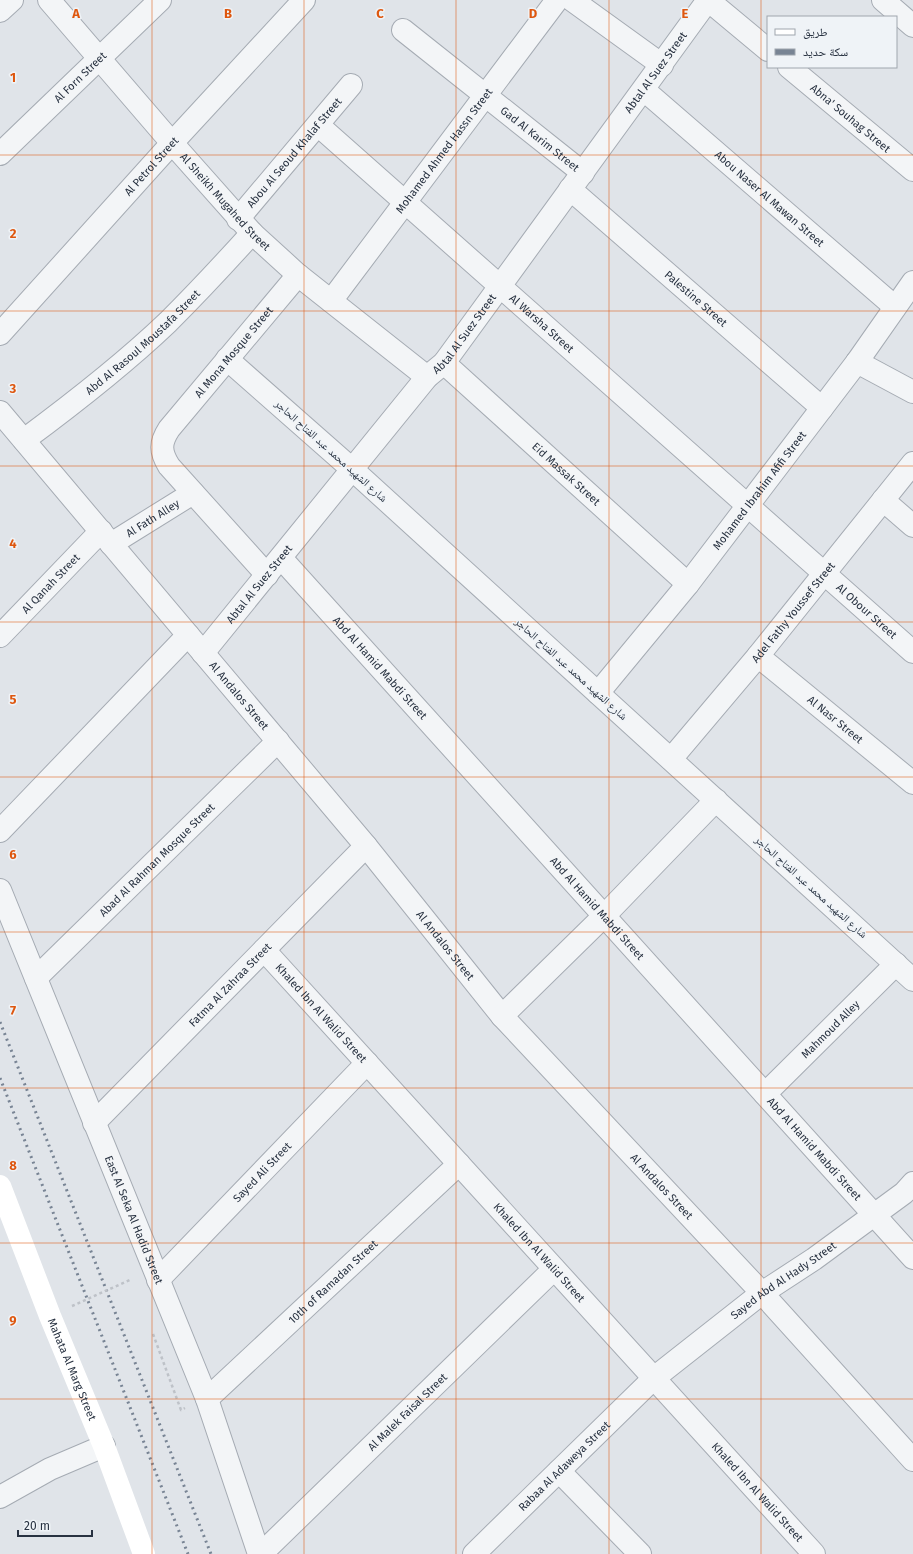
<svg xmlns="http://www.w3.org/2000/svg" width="913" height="1554" viewBox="0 0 913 1554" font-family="'Fira Sans','Noto Naskh Arabic',sans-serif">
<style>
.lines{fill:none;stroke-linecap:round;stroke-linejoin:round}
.minor-casing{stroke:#a5abb3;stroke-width:24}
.path{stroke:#bec2c8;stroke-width:2.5;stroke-dasharray:3 3;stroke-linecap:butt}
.minor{stroke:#f3f5f7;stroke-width:22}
.secondary{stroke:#fff;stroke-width:22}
.rail{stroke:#788494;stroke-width:3;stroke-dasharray:2 4;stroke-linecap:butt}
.path-bridge{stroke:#bec2c8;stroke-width:2.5;stroke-dasharray:3 3;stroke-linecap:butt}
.grid{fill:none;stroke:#de570f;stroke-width:1;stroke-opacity:0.55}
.labels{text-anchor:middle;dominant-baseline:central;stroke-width:3;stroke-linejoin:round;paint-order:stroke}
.street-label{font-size:11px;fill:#283241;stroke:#eff3f7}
.grid-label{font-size:13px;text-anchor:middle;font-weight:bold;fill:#de570f;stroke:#eff3f7;stroke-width:3;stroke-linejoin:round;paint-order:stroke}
</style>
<rect width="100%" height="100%" fill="#e0e4e9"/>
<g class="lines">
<!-- minor casing -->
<g class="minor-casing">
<g id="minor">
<path id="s1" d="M 49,0 L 172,143 L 252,233 L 298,275 L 427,377"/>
<path d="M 572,0 L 662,65"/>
<path d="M 708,0 L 768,50"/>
<path d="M 883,0 L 913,26"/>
<path d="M 0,11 L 12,0"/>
<path id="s2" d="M 403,30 L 583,173"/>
<path id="s3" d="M 789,67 L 913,170"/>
<path id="s4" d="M 644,90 L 895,307"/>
<path id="s5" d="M 318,125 L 913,652"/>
<path id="s6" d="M 0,154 L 160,0"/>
<path id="s7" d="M 570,189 L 822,408"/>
<path id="s8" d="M 238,219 L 351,85"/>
<path id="s9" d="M 331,301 L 557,0"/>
<path id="s10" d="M 0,334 L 172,143 L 304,0"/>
<path d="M 227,359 L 353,470 L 913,980"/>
<path d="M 857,362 L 913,392"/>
<path id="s11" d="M 444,363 L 688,584"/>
<path id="s12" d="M 0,412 L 366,846 L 502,1016 L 762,1293 L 913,1460"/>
<path id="s13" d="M 24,440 C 74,403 123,365 168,322 C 197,293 225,263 252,233"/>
<path d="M 883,500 L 913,526"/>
<path id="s14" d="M 111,544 L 193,493"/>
<path id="s15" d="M 281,558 L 913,1258"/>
<path id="s16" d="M 267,575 L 169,466 C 160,451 160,443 169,429 L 298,275"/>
<path id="s17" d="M 0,636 L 101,531"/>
<path id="s18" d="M 203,653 L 427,377 L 444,363 L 708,0"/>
<path id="s19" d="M 758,656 L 913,783"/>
<path id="s20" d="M 598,693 L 688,584 L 857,362 L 913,282"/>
<path id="s21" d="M 671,759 L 758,656 L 913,463"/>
<path d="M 0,831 L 188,635"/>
<path id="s22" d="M 0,890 L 207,1399 L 259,1554"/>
<path id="s23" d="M 264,950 L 814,1554"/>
<path id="s24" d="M 36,978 L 278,741"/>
<path d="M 502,1016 L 604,916 L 716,800"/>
<path id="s25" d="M 765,1094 L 896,964"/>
<path id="s26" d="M 94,1123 L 366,846"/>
<path id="s27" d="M 158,1280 L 367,1063"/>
<path id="s28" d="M 207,1399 L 459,1164"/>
<path d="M 559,1471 L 640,1554"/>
<path d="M 0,1497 L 50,1469 L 104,1446"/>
<path id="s29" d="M 261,1554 L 554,1269"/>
<path id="s30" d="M 474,1554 L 654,1378 L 762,1293 L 814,1259 L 904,1193 L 913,1183"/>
</g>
</g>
<!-- path -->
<path class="path" d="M 153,1334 L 181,1410 L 185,1408"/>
<!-- minor -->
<use href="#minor" class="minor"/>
<!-- secondary -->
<path class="secondary" id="s31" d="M 0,1186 L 50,1316 L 104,1446 L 144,1554"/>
<!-- rail -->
<g class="rail">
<path d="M 0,1022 L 211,1554"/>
<path d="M 0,1078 L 188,1554"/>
</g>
<!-- path-bridge -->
<path class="path-bridge" d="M 72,1306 L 132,1279"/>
</g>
<!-- grid -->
<path class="grid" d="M 152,0 L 152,1554M 304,0 L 304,1554M 456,0 L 456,1554M 609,0 L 609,1554M 761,0 L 761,1554M 0,155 L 913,155M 0,311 L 913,311M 0,466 L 913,466M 0,622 L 913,622M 0,777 L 913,777M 0,932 L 913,932M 0,1088 L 913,1088M 0,1243 L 913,1243M 0,1399 L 913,1399"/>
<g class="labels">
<!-- street labels -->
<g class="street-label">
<text stroke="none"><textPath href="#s18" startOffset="737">Abtal Al Suez Street</textPath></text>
<text stroke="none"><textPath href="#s6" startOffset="111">Al Forn Street</textPath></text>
<text stroke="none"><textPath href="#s3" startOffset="80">Abna' Souhag Street</textPath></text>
<text stroke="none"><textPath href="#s2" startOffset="175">Gad Al Karim Street</textPath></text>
<text stroke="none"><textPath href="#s9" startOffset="188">Mohamed Ahmed Hassn Street</textPath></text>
<text stroke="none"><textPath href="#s8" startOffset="87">Abou Al Seoud Khalaf Street</textPath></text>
<text stroke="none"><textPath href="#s10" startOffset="226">Al Petrol Street</textPath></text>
<text stroke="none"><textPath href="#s4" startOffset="166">Abou Naser Al Mawan Street</textPath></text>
<text stroke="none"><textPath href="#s1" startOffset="268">Al Sheikh Mugahed Street</textPath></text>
<text stroke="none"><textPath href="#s7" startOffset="167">Palestine Street</textPath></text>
<text stroke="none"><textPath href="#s5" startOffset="299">Al Warsha Street</textPath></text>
<text stroke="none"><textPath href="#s18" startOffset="413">Abtal Al Suez Street</textPath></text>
<text stroke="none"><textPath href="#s13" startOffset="154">Abd Al Rasoul Moustafa Street</textPath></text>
<text stroke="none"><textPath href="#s16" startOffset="287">Al Mona Mosque Street</textPath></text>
<text transform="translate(331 451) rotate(42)">شارع الشهيد محمد عبد الفتاح الحاجر</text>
<text stroke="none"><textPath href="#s11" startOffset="165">Eid Massak Street</textPath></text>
<text stroke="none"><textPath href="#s20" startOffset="259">Mohamed Ibrahim Afifi Street</textPath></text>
<text stroke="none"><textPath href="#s14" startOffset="49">Al Fath Alley</textPath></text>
<text stroke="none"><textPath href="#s17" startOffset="73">Al Qanah Street</textPath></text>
<text stroke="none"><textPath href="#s18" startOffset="89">Abtal Al Suez Street</textPath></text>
<text stroke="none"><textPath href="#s5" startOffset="733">Al Obour Street</textPath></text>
<text stroke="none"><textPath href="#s21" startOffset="191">Adel Fathy Youssef Street</textPath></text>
<text stroke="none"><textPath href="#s15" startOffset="148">Abd Al Hamid Mabdi Street</textPath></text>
<text transform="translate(571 669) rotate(42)">شارع الشهيد محمد عبد الفتاح الحاجر</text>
<text stroke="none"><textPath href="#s12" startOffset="371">Al Andalos Street</textPath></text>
<text stroke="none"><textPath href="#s19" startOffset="100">Al Nasr Street</textPath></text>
<text stroke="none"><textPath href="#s24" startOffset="169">Abad Al Rahman Mosque Street</textPath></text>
<text transform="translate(811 887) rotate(42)">شارع الشهيد محمد عبد الفتاح الحاجر</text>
<text stroke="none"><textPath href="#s15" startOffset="472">Abd Al Hamid Mabdi Street</textPath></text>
<text stroke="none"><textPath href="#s12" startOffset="695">Al Andalos Street</textPath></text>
<text stroke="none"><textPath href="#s26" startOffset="194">Fatma Al Zahraa Street</textPath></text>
<text stroke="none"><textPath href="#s23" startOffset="85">Khaled Ibn Al Walid Street</textPath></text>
<text stroke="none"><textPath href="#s25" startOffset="92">Mahmoud Alley</textPath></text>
<text stroke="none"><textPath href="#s15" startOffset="796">Abd Al Hamid Mabdi Street</textPath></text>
<text stroke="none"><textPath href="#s27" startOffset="150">Sayed Ali Street</textPath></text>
<text stroke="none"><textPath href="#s12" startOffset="1019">Al Andalos Street</textPath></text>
<text stroke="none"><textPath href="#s22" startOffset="356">East Al Seka Al Hadid Street</textPath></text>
<text stroke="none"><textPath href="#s23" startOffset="409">Khaled Ibn Al Walid Street</textPath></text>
<text stroke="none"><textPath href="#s30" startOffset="414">Sayed Abd Al Hady Street</textPath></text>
<text stroke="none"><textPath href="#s28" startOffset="172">10th of Ramadan Street</textPath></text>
<text stroke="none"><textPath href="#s31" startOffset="197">Mahata Al Marg Street</textPath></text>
<text stroke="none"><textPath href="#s29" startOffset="204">Al Malek Faisal Street</textPath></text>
<text stroke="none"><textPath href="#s30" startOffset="126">Rabaa Al Adaweya Street</textPath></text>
<text stroke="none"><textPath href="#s23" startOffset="733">Khaled Ibn Al Walid Street</textPath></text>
</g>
</g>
<g class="grid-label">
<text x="76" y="18">A</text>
<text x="228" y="18">B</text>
<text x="380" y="18">C</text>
<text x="533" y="18">D</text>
<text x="685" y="18">E</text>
<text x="13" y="82">1</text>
<text x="13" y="238">2</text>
<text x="13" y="393">3</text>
<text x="13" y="548">4</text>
<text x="13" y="704">5</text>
<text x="13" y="859">6</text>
<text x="13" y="1015">7</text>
<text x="13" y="1170">8</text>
<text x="13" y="1325">9</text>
</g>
<!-- legend -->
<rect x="767" y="16" width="130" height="52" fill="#eff3f7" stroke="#9fa6ae"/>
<rect x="775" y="29" width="20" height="6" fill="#ffffff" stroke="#9fa6ae"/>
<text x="803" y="36" font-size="12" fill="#283241">طريق</text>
<rect x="775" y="49" width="20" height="6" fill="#788494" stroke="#9fa6ae"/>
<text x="803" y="56" font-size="12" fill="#283241">سكة حديد</text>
<!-- scale -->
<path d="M18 1530v6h74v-6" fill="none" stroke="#283241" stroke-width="2"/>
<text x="24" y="1530" font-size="12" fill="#283241" stroke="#eff3f7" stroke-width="3" paint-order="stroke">20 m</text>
</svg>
